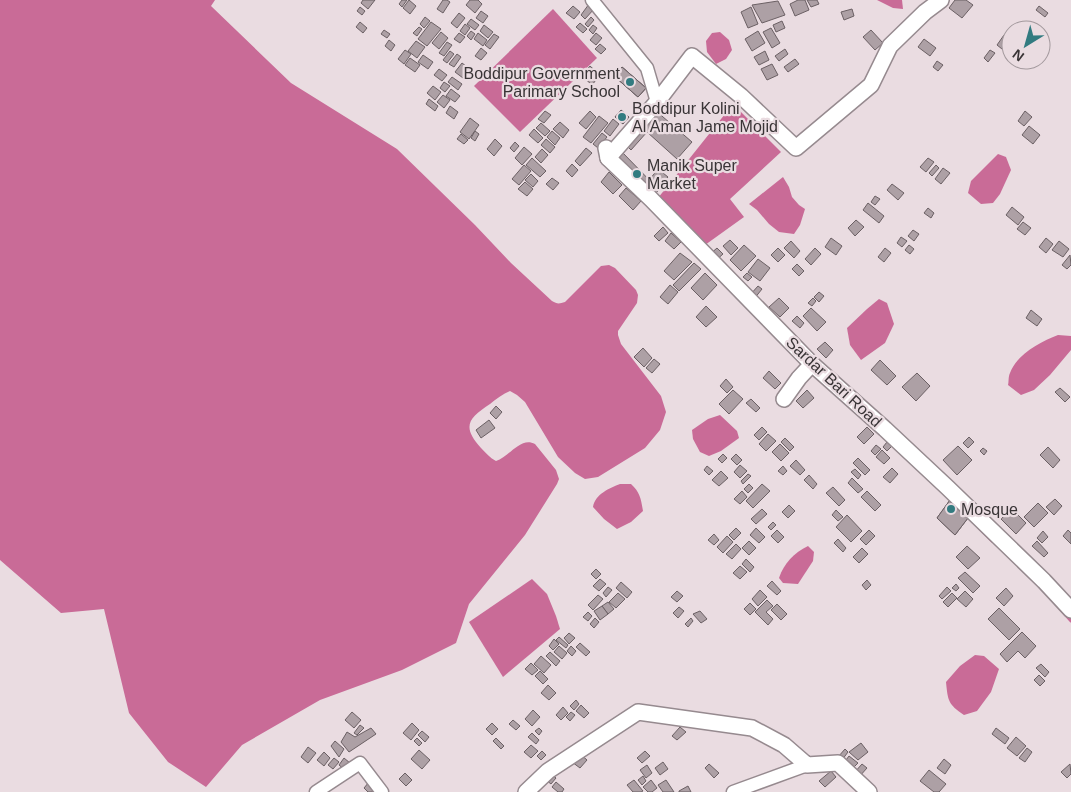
<svg xmlns="http://www.w3.org/2000/svg" width="1071" height="792" viewBox="0 0 1071 792" font-family="Arial,sans-serif">
<style>
.water{fill:#c96b97}
.lines{fill:none;stroke-linecap:round;stroke-linejoin:round}
.stream{stroke:#c96b97;stroke-width:3}
.building{fill:#ada0a5;stroke:#6b6064}
.minor-casing{stroke:#968a8f;stroke-width:15}
.major-casing{stroke:#968a8f;stroke-width:18}
.minor{stroke:#fff;stroke-width:12}
.major{stroke:#fff;stroke-width:15}
.poi-dot{fill:#327b80;stroke:#eadce1;stroke-width:2}
.labels{text-anchor:middle;dominant-baseline:central;stroke-width:4.5;stroke-linejoin:round;paint-order:stroke}
.poi-label{font-size:16px;fill:#393436;stroke:#eadce1;text-anchor:start}
.street-label{font-size:16px;fill:#393436;stroke:#eadce1}
</style>
<rect width="100%" height="100%" fill="#eadce1"/>
<!-- water -->
<g class="water">
<path d="M 0,0 L 215,0 L 211,6 L 291,83 L 397,149 L 475,225 L 511,263 L 552,301 C 557,304 559,304 565,302 L 601,266 L 609,265 L 615,268 L 636,290 L 638,295 L 637,303 L 618,331 L 618,335 L 621,344 L 661,396 L 666,412 L 660,430 L 645,448 L 598,477 L 585,479 L 575,473 L 558,457 L 525,402 L 517,395 L 510,391 C 503,394 496,399 490,404 C 469,418 461,426 481,448 C 486,453 490,458 496,461 C 510,456 521,436 535,444 L 556,470 L 559,479 L 557,484 L 525,535 L 469,604 L 456,643 L 402,670 L 320,700 L 242,745 L 206,787 L 168,762 L 129,713 L 104,609 L 61,613 L 0,560 Z"/>
<path d="M 877,0 L 902,0 L 903,9 L 893,8 Z"/>
<path d="M 553,9 L 597,58 L 520,132 L 474,86 Z"/>
<path d="M 720,32 L 729,40 L 732,50 L 726,59 L 716,64 L 707,52 L 706,41 L 712,33 Z"/>
<path d="M 733,104 L 781,152 L 730,199 L 744,217 L 705,245 L 658,198 Z"/>
<path d="M 998,154 L 1006,157 L 1011,170 L 1000,194 L 993,203 L 981,204 L 968,193 L 971,181 Z"/>
<path d="M 783,177 L 789,187 L 792,197 L 799,205 L 805,209 L 800,225 L 794,234 L 779,232 L 769,224 L 757,210 L 749,204 Z"/>
<path d="M 879,299 L 887,303 L 894,324 L 885,343 L 861,360 L 850,345 L 847,328 L 867,309 Z"/>
<path d="M 1058,335 L 1071,336 L 1071,350 L 1050,375 L 1034,390 L 1021,395 L 1008,385 C 1009,382 1008,377 1010,373 C 1017,354 1040,342 1058,335 Z"/>
<path d="M 720,415 L 737,431 L 739,438 L 721,451 L 709,456 L 700,452 L 693,439 L 692,430 L 708,419 Z"/>
<path d="M 620,484 L 631,484 C 640,492 641,499 643,511 L 631,522 L 617,529 L 604,519 L 593,507 C 595,494 610,488 620,484 Z"/>
<path d="M 808,546 L 814,552 L 813,561 L 798,584 L 783,583 L 779,578 C 784,563 794,553 808,546 Z"/>
<path d="M 532,579 L 547,594 L 556,616 L 560,629 L 503,677 L 469,622 Z"/>
<path d="M 975,655 L 984,656 L 999,669 L 991,692 L 977,711 L 964,715 C 948,704 948,701 946,682 L 960,666 Z"/>
</g>
<g class="lines">
<!-- stream -->
<g class="stream">
<path d="M 979,528 L 992,541"/>
<path d="M 1055,603 L 1071,621"/>
</g>
</g>
<!-- building -->
<g class="building">
<path d="M 363,0 L 375,0 L 368,9 L 361,3 Z"/>
<path d="M 402,0 L 407,0 L 402,7 L 399,4 Z"/>
<path d="M 409,0 L 416,6 L 410,14 L 403,8 Z"/>
<path d="M 443,0 L 447,0 L 450,2 L 443,13 L 437,9 Z"/>
<path d="M 470,0 L 478,0 L 482,4 L 475,13 L 466,5 Z"/>
<path d="M 798,0 L 805,0 L 809,10 L 795,16 L 790,4 Z"/>
<path d="M 807,0 L 817,0 L 819,4 L 811,7 Z"/>
<path d="M 955,0 L 966,0 L 973,5 L 962,18 L 949,8 Z"/>
<path d="M 778,1 L 785,15 L 762,23 L 752,5 Z"/>
<path d="M 589,4 L 594,9 L 585,19 L 581,15 Z"/>
<path d="M 573,6 L 580,12 L 574,19 L 566,13 Z"/>
<path d="M 1039,6 L 1048,13 L 1045,17 L 1036,10 Z"/>
<path d="M 360,7 L 365,11 L 362,15 L 357,11 Z"/>
<path d="M 751,7 L 758,24 L 748,28 L 741,12 Z"/>
<path d="M 852,9 L 854,16 L 844,20 L 841,12 Z"/>
<path d="M 481,11 L 488,16 L 483,23 L 476,18 Z"/>
<path d="M 459,13 L 465,18 L 457,28 L 451,23 Z"/>
<path d="M 425,17 L 430,21 L 424,28 L 420,24 Z"/>
<path d="M 591,17 L 594,20 L 588,27 L 585,24 Z"/>
<path d="M 471,19 L 479,25 L 475,30 L 467,24 Z"/>
<path d="M 782,21 L 785,28 L 776,32 L 773,25 Z"/>
<path d="M 360,22 L 367,28 L 363,33 L 356,27 Z"/>
<path d="M 431,22 L 441,29 L 427,46 L 418,39 Z"/>
<path d="M 580,23 L 587,29 L 583,33 L 576,27 Z"/>
<path d="M 465,24 L 470,28 L 465,35 L 460,31 Z"/>
<path d="M 484,25 L 493,32 L 488,38 L 480,31 Z"/>
<path d="M 593,25 L 597,28 L 593,34 L 589,30 Z"/>
<path d="M 419,27 L 422,29 L 417,36 L 413,33 Z"/>
<path d="M 771,28 L 780,43 L 772,48 L 763,32 Z"/>
<path d="M 384,30 L 390,34 L 387,38 L 381,34 Z"/>
<path d="M 871,30 L 883,43 L 875,50 L 863,37 Z"/>
<path d="M 471,31 L 475,34 L 471,40 L 467,36 Z"/>
<path d="M 758,31 L 765,43 L 752,51 L 745,39 Z"/>
<path d="M 441,32 L 448,38 L 439,49 L 432,43 Z"/>
<path d="M 459,33 L 465,37 L 460,43 L 454,39 Z"/>
<path d="M 478,33 L 487,40 L 483,46 L 474,39 Z"/>
<path d="M 596,33 L 602,38 L 596,45 L 590,40 Z"/>
<path d="M 494,34 L 499,37 L 490,49 L 485,45 Z"/>
<path d="M 1004,35 L 1010,39 L 1002,49 L 997,45 Z"/>
<path d="M 924,39 L 936,48 L 930,56 L 918,47 Z"/>
<path d="M 389,40 L 395,45 L 391,51 L 385,46 Z"/>
<path d="M 416,41 L 425,47 L 417,58 L 408,51 Z"/>
<path d="M 447,42 L 452,45 L 444,56 L 439,53 Z"/>
<path d="M 600,44 L 606,49 L 601,54 L 595,49 Z"/>
<path d="M 481,48 L 487,53 L 481,60 L 475,56 Z"/>
<path d="M 785,49 L 788,54 L 779,61 L 775,56 Z"/>
<path d="M 405,50 L 411,54 L 404,64 L 398,59 Z"/>
<path d="M 990,50 L 995,53 L 988,62 L 984,58 Z"/>
<path d="M 450,51 L 454,54 L 447,63 L 443,60 Z"/>
<path d="M 765,51 L 769,60 L 759,65 L 754,57 Z"/>
<path d="M 457,54 L 461,57 L 454,67 L 449,64 Z"/>
<path d="M 423,55 L 433,62 L 428,69 L 418,62 Z"/>
<path d="M 410,58 L 420,65 L 415,72 L 405,65 Z"/>
<path d="M 795,59 L 799,64 L 788,72 L 784,67 Z"/>
<path d="M 937,61 L 943,65 L 938,71 L 933,67 Z"/>
<path d="M 462,63 L 470,69 L 463,78 L 455,72 Z"/>
<path d="M 772,64 L 778,75 L 767,80 L 761,69 Z"/>
<path d="M 590,66 L 600,75 L 592,85 L 582,76 Z"/>
<path d="M 622,67 L 646,88 L 638,97 L 614,76 Z"/>
<path d="M 622,67 L 646,88 L 638,97 L 614,76 Z"/>
<path d="M 622,67 L 646,88 L 638,97 L 614,76 Z"/>
<path d="M 439,69 L 447,75 L 442,81 L 434,75 Z"/>
<path d="M 452,77 L 462,84 L 458,90 L 448,82 Z"/>
<path d="M 444,82 L 450,86 L 445,92 L 440,88 Z"/>
<path d="M 433,86 L 441,92 L 435,100 L 427,93 Z"/>
<path d="M 451,89 L 460,96 L 455,102 L 446,96 Z"/>
<path d="M 443,95 L 450,100 L 444,108 L 437,102 Z"/>
<path d="M 429,99 L 438,106 L 435,111 L 426,104 Z"/>
<path d="M 450,106 L 458,112 L 454,119 L 446,113 Z"/>
<path d="M 621,110 L 629,117 L 623,124 L 615,117 Z"/>
<path d="M 621,110 L 629,117 L 623,124 L 615,117 Z"/>
<path d="M 655,110 L 692,142 L 677,159 L 647,132 L 631,150 L 625,144 Z"/>
<path d="M 545,111 L 551,115 L 544,123 L 538,119 Z"/>
<path d="M 590,111 L 596,117 L 586,129 L 579,123 Z"/>
<path d="M 1025,111 L 1032,117 L 1024,126 L 1018,121 Z"/>
<path d="M 599,116 L 608,123 L 591,143 L 583,137 Z"/>
<path d="M 470,118 L 479,125 L 469,139 L 460,132 Z"/>
<path d="M 613,119 L 619,124 L 610,136 L 604,131 Z"/>
<path d="M 560,122 L 569,130 L 563,138 L 553,129 Z"/>
<path d="M 541,123 L 550,131 L 545,136 L 536,128 Z"/>
<path d="M 1029,126 L 1040,135 L 1033,144 L 1022,135 Z"/>
<path d="M 534,129 L 543,138 L 538,143 L 529,135 Z"/>
<path d="M 475,131 L 479,134 L 475,141 L 471,138 Z"/>
<path d="M 552,131 L 560,138 L 555,145 L 547,137 Z"/>
<path d="M 602,133 L 607,137 L 598,148 L 593,144 Z"/>
<path d="M 461,134 L 468,140 L 464,144 L 457,139 Z"/>
<path d="M 495,139 L 502,146 L 494,156 L 487,149 Z"/>
<path d="M 546,139 L 555,147 L 550,153 L 541,145 Z"/>
<path d="M 515,142 L 519,146 L 514,152 L 510,148 Z"/>
<path d="M 524,147 L 532,154 L 522,165 L 515,158 Z"/>
<path d="M 586,148 L 592,153 L 580,166 L 575,161 Z"/>
<path d="M 542,149 L 548,155 L 541,163 L 535,157 Z"/>
<path d="M 622,152 L 659,190 L 652,197 L 614,159 Z"/>
<path d="M 532,158 L 546,171 L 540,177 L 526,165 Z"/>
<path d="M 928,158 L 934,162 L 926,172 L 920,167 Z"/>
<path d="M 572,164 L 578,170 L 572,177 L 566,171 Z"/>
<path d="M 524,165 L 531,171 L 519,185 L 512,179 Z"/>
<path d="M 936,165 L 939,168 L 932,176 L 929,173 Z"/>
<path d="M 943,168 L 950,173 L 941,184 L 935,179 Z"/>
<path d="M 658,169 L 668,177 L 660,186 L 650,179 Z"/>
<path d="M 609,172 L 622,185 L 613,194 L 601,182 Z"/>
<path d="M 531,174 L 538,181 L 533,187 L 525,180 Z"/>
<path d="M 552,178 L 559,183 L 553,190 L 546,184 Z"/>
<path d="M 525,182 L 533,189 L 527,196 L 518,189 Z"/>
<path d="M 892,184 L 904,193 L 898,200 L 887,190 Z"/>
<path d="M 626,188 L 641,201 L 633,210 L 619,196 Z"/>
<path d="M 875,196 L 880,199 L 875,205 L 871,202 Z"/>
<path d="M 868,203 L 884,216 L 879,223 L 863,210 Z"/>
<path d="M 1012,207 L 1024,217 L 1018,225 L 1006,215 Z"/>
<path d="M 928,208 L 934,213 L 931,218 L 924,213 Z"/>
<path d="M 856,220 L 864,227 L 855,236 L 848,228 Z"/>
<path d="M 1023,222 L 1031,228 L 1025,235 L 1017,229 Z"/>
<path d="M 663,227 L 668,233 L 659,241 L 654,236 Z"/>
<path d="M 913,230 L 919,234 L 914,241 L 908,236 Z"/>
<path d="M 671,233 L 681,242 L 674,249 L 665,241 Z"/>
<path d="M 901,237 L 907,241 L 902,247 L 897,243 Z"/>
<path d="M 831,238 L 842,246 L 836,255 L 825,247 Z"/>
<path d="M 1046,238 L 1053,244 L 1046,253 L 1039,247 Z"/>
<path d="M 730,240 L 738,248 L 731,255 L 723,246 Z"/>
<path d="M 791,241 L 800,251 L 794,258 L 784,248 Z"/>
<path d="M 1059,241 L 1069,249 L 1063,257 L 1052,250 Z"/>
<path d="M 744,245 L 756,256 L 741,271 L 730,260 Z"/>
<path d="M 909,245 L 914,249 L 910,254 L 905,250 Z"/>
<path d="M 717,248 L 723,254 L 715,261 L 709,255 Z"/>
<path d="M 778,248 L 785,255 L 778,262 L 771,255 Z"/>
<path d="M 815,248 L 821,254 L 811,265 L 805,259 Z"/>
<path d="M 885,248 L 891,253 L 884,262 L 878,257 Z"/>
<path d="M 680,253 L 692,262 L 674,280 L 664,271 Z"/>
<path d="M 1070,255 L 1071,265 L 1067,269 L 1062,265 Z"/>
<path d="M 758,259 L 770,268 L 760,281 L 748,272 Z"/>
<path d="M 694,263 L 701,269 L 679,291 L 673,285 Z"/>
<path d="M 797,264 L 804,271 L 799,276 L 792,269 Z"/>
<path d="M 705,273 L 717,285 L 703,300 L 691,288 Z"/>
<path d="M 747,273 L 752,277 L 748,281 L 743,277 Z"/>
<path d="M 670,285 L 678,292 L 668,304 L 660,297 Z"/>
<path d="M 758,286 L 762,289 L 754,299 L 750,295 Z"/>
<path d="M 819,292 L 824,296 L 819,302 L 814,297 Z"/>
<path d="M 779,298 L 789,308 L 780,317 L 769,307 Z"/>
<path d="M 813,298 L 816,301 L 812,306 L 808,303 Z"/>
<path d="M 706,306 L 717,317 L 706,327 L 696,317 Z"/>
<path d="M 811,308 L 826,322 L 817,331 L 803,316 Z"/>
<path d="M 1031,310 L 1042,319 L 1037,326 L 1026,318 Z"/>
<path d="M 797,316 L 804,323 L 800,328 L 792,321 Z"/>
<path d="M 825,342 L 833,350 L 826,358 L 817,349 Z"/>
<path d="M 643,348 L 652,358 L 644,367 L 634,357 Z"/>
<path d="M 654,359 L 660,364 L 652,373 L 646,368 Z"/>
<path d="M 880,360 L 896,376 L 887,385 L 871,370 Z"/>
<path d="M 769,371 L 781,383 L 775,389 L 763,378 Z"/>
<path d="M 917,373 L 930,386 L 916,401 L 902,387 Z"/>
<path d="M 726,379 L 733,387 L 727,393 L 720,386 Z"/>
<path d="M 1060,388 L 1070,397 L 1065,402 L 1055,392 Z"/>
<path d="M 733,390 L 743,399 L 729,414 L 719,404 Z"/>
<path d="M 807,390 L 814,398 L 803,408 L 796,401 Z"/>
<path d="M 751,399 L 760,408 L 756,412 L 746,403 Z"/>
<path d="M 496,406 L 502,412 L 496,419 L 490,413 Z"/>
<path d="M 489,420 L 495,428 L 481,438 L 476,430 Z"/>
<path d="M 762,427 L 767,432 L 759,440 L 754,435 Z"/>
<path d="M 867,427 L 874,434 L 864,444 L 857,437 Z"/>
<path d="M 768,434 L 776,441 L 766,451 L 759,444 Z"/>
<path d="M 969,437 L 974,442 L 968,448 L 963,443 Z"/>
<path d="M 785,438 L 794,447 L 790,451 L 781,442 Z"/>
<path d="M 887,442 L 892,446 L 887,451 L 883,447 Z"/>
<path d="M 780,444 L 789,453 L 781,461 L 772,452 Z"/>
<path d="M 876,445 L 881,449 L 875,455 L 871,451 Z"/>
<path d="M 958,446 L 972,460 L 957,475 L 943,460 Z"/>
<path d="M 1048,447 L 1060,460 L 1053,468 L 1040,455 Z"/>
<path d="M 983,448 L 987,451 L 984,455 L 980,451 Z"/>
<path d="M 882,450 L 890,458 L 884,464 L 876,457 Z"/>
<path d="M 723,454 L 727,458 L 722,463 L 718,459 Z"/>
<path d="M 736,454 L 742,460 L 737,465 L 731,459 Z"/>
<path d="M 858,458 L 870,470 L 865,475 L 853,463 Z"/>
<path d="M 796,460 L 805,470 L 800,475 L 790,466 Z"/>
<path d="M 740,465 L 747,471 L 740,478 L 734,472 Z"/>
<path d="M 707,466 L 713,471 L 709,475 L 704,470 Z"/>
<path d="M 783,466 L 787,471 L 783,475 L 778,471 Z"/>
<path d="M 892,468 L 898,474 L 890,483 L 883,477 Z"/>
<path d="M 855,469 L 861,475 L 858,479 L 851,472 Z"/>
<path d="M 721,471 L 728,478 L 719,486 L 712,480 Z"/>
<path d="M 748,474 L 751,476 L 743,484 L 741,481 Z"/>
<path d="M 809,475 L 817,484 L 813,489 L 804,480 Z"/>
<path d="M 852,478 L 863,489 L 858,493 L 848,483 Z"/>
<path d="M 749,484 L 753,488 L 748,493 L 744,489 Z"/>
<path d="M 762,484 L 770,491 L 753,508 L 746,501 Z"/>
<path d="M 833,487 L 845,500 L 839,506 L 826,493 Z"/>
<path d="M 742,491 L 747,497 L 740,504 L 734,499 Z"/>
<path d="M 867,491 L 881,505 L 875,511 L 861,497 Z"/>
<path d="M 1055,499 L 1062,506 L 1054,515 L 1046,507 Z"/>
<path d="M 950,500 L 968,518 L 955,535 L 937,518 Z"/>
<path d="M 950,500 L 968,518 L 955,535 L 937,518 Z"/>
<path d="M 1038,503 L 1048,513 L 1034,527 L 1024,517 Z"/>
<path d="M 789,505 L 795,511 L 788,518 L 782,512 Z"/>
<path d="M 762,509 L 767,514 L 756,524 L 751,519 Z"/>
<path d="M 1012,509 L 1026,523 L 1016,534 L 1001,519 Z"/>
<path d="M 836,510 L 843,517 L 838,521 L 832,515 Z"/>
<path d="M 847,515 L 862,531 L 851,542 L 836,527 Z"/>
<path d="M 773,522 L 776,525 L 771,530 L 768,527 Z"/>
<path d="M 736,528 L 741,533 L 734,540 L 729,535 Z"/>
<path d="M 756,528 L 765,537 L 759,543 L 750,535 Z"/>
<path d="M 777,530 L 784,537 L 778,543 L 771,536 Z"/>
<path d="M 869,530 L 875,536 L 866,545 L 860,539 Z"/>
<path d="M 1068,530 L 1071,533 L 1071,544 L 1063,536 Z"/>
<path d="M 1043,531 L 1048,537 L 1042,543 L 1037,538 Z"/>
<path d="M 714,534 L 719,540 L 714,545 L 708,540 Z"/>
<path d="M 727,536 L 733,542 L 723,553 L 717,547 Z"/>
<path d="M 838,539 L 846,548 L 843,552 L 834,543 Z"/>
<path d="M 749,541 L 756,548 L 749,555 L 742,548 Z"/>
<path d="M 1037,541 L 1048,553 L 1044,557 L 1032,546 Z"/>
<path d="M 736,544 L 741,549 L 732,559 L 726,554 Z"/>
<path d="M 967,546 L 980,558 L 968,569 L 956,557 Z"/>
<path d="M 862,548 L 868,554 L 859,563 L 853,557 Z"/>
<path d="M 746,559 L 754,567 L 750,572 L 742,564 Z"/>
<path d="M 740,566 L 747,572 L 740,579 L 733,573 Z"/>
<path d="M 596,569 L 601,574 L 596,579 L 591,574 Z"/>
<path d="M 965,572 L 980,586 L 973,593 L 958,578 Z"/>
<path d="M 600,579 L 606,584 L 599,591 L 593,586 Z"/>
<path d="M 867,580 L 871,585 L 866,590 L 862,585 Z"/>
<path d="M 772,581 L 781,591 L 777,595 L 767,586 Z"/>
<path d="M 621,582 L 632,592 L 627,598 L 616,588 Z"/>
<path d="M 956,584 L 959,588 L 956,591 L 952,588 Z"/>
<path d="M 608,587 L 612,590 L 606,597 L 603,593 Z"/>
<path d="M 947,587 L 951,591 L 942,599 L 939,596 Z"/>
<path d="M 1006,588 L 1013,596 L 1004,606 L 996,598 Z"/>
<path d="M 760,590 L 767,597 L 758,606 L 752,599 Z"/>
<path d="M 677,591 L 683,596 L 677,602 L 671,597 Z"/>
<path d="M 965,591 L 973,599 L 966,607 L 957,599 Z"/>
<path d="M 618,593 L 625,599 L 616,608 L 609,602 Z"/>
<path d="M 952,593 L 957,598 L 948,607 L 943,602 Z"/>
<path d="M 598,595 L 603,599 L 593,610 L 588,605 Z"/>
<path d="M 767,600 L 773,606 L 766,612 L 773,619 L 768,625 L 755,612 Z"/>
<path d="M 608,602 L 614,609 L 608,614 L 602,606 Z"/>
<path d="M 750,603 L 756,609 L 750,615 L 744,609 Z"/>
<path d="M 777,604 L 787,614 L 781,620 L 771,610 Z"/>
<path d="M 602,606 L 608,614 L 600,620 L 594,611 Z"/>
<path d="M 679,607 L 684,611 L 678,618 L 673,613 Z"/>
<path d="M 999,608 L 1020,629 L 1009,640 L 988,619 Z"/>
<path d="M 700,611 L 707,619 L 701,623 L 693,614 Z"/>
<path d="M 588,612 L 592,616 L 588,621 L 583,617 Z"/>
<path d="M 595,618 L 599,622 L 594,628 L 590,624 Z"/>
<path d="M 691,618 L 693,621 L 688,627 L 685,624 Z"/>
<path d="M 1022,632 L 1036,646 L 1025,658 L 1018,651 L 1007,662 L 1000,654 Z"/>
<path d="M 569,633 L 575,638 L 569,644 L 564,638 Z"/>
<path d="M 559,637 L 568,645 L 566,648 L 556,640 Z"/>
<path d="M 554,639 L 559,644 L 553,650 L 549,646 Z"/>
<path d="M 580,643 L 590,652 L 586,656 L 576,647 Z"/>
<path d="M 559,646 L 567,653 L 562,659 L 554,652 Z"/>
<path d="M 571,646 L 576,651 L 572,656 L 567,651 Z"/>
<path d="M 550,652 L 560,661 L 556,666 L 546,656 Z"/>
<path d="M 541,656 L 551,665 L 544,673 L 534,664 Z"/>
<path d="M 531,663 L 538,670 L 532,675 L 525,669 Z"/>
<path d="M 1041,664 L 1049,672 L 1045,677 L 1036,668 Z"/>
<path d="M 540,671 L 548,679 L 543,684 L 535,676 Z"/>
<path d="M 1039,675 L 1045,681 L 1040,686 L 1034,680 Z"/>
<path d="M 548,685 L 556,693 L 549,700 L 541,693 Z"/>
<path d="M 576,700 L 579,704 L 574,710 L 570,706 Z"/>
<path d="M 581,705 L 589,713 L 584,718 L 576,711 Z"/>
<path d="M 563,707 L 568,713 L 561,720 L 556,715 Z"/>
<path d="M 533,710 L 540,717 L 532,726 L 525,719 Z"/>
<path d="M 352,712 L 361,720 L 354,728 L 345,720 Z"/>
<path d="M 571,712 L 575,715 L 570,721 L 566,717 Z"/>
<path d="M 513,720 L 520,726 L 516,730 L 509,724 Z"/>
<path d="M 412,723 L 419,730 L 411,740 L 403,733 Z"/>
<path d="M 492,723 L 498,729 L 492,735 L 486,729 Z"/>
<path d="M 360,725 L 364,728 L 357,735 L 354,733 Z"/>
<path d="M 680,727 L 686,732 L 677,740 L 672,736 Z"/>
<path d="M 371,728 L 376,734 L 349,752 L 341,742 L 347,732 L 355,737 Z"/>
<path d="M 539,728 L 542,731 L 539,735 L 535,731 Z"/>
<path d="M 996,728 L 1009,738 L 1005,744 L 992,734 Z"/>
<path d="M 422,731 L 429,737 L 425,742 L 418,735 Z"/>
<path d="M 532,733 L 539,740 L 536,744 L 528,737 Z"/>
<path d="M 1016,737 L 1026,746 L 1017,756 L 1007,748 Z"/>
<path d="M 417,738 L 422,743 L 419,746 L 414,741 Z"/>
<path d="M 496,738 L 504,746 L 501,749 L 493,741 Z"/>
<path d="M 335,741 L 344,749 L 339,757 L 331,746 Z"/>
<path d="M 861,743 L 868,752 L 858,760 L 849,752 Z"/>
<path d="M 531,745 L 538,751 L 531,758 L 524,752 Z"/>
<path d="M 308,747 L 316,753 L 308,763 L 301,757 Z"/>
<path d="M 1027,748 L 1032,752 L 1025,762 L 1019,758 Z"/>
<path d="M 845,749 L 848,752 L 842,760 L 838,757 Z"/>
<path d="M 419,750 L 430,760 L 422,769 L 411,759 Z"/>
<path d="M 542,751 L 546,755 L 541,760 L 537,756 Z"/>
<path d="M 645,751 L 650,756 L 642,763 L 637,758 Z"/>
<path d="M 324,752 L 330,758 L 324,766 L 317,760 Z"/>
<path d="M 579,753 L 587,760 L 580,768 L 572,762 Z"/>
<path d="M 849,756 L 858,763 L 851,770 L 843,764 Z"/>
<path d="M 334,758 L 339,762 L 333,769 L 328,765 Z"/>
<path d="M 344,758 L 350,763 L 345,770 L 339,765 Z"/>
<path d="M 944,759 L 951,765 L 945,774 L 937,768 Z"/>
<path d="M 663,762 L 668,769 L 660,775 L 655,768 Z"/>
<path d="M 709,764 L 719,773 L 714,778 L 705,768 Z"/>
<path d="M 862,764 L 867,768 L 859,777 L 854,773 Z"/>
<path d="M 1070,764 L 1071,774 L 1067,778 L 1061,772 Z"/>
<path d="M 647,765 L 652,773 L 646,778 L 640,770 Z"/>
<path d="M 929,770 L 946,784 L 939,792 L 934,792 L 920,781 Z"/>
<path d="M 831,771 L 836,777 L 825,787 L 819,781 Z"/>
<path d="M 405,773 L 412,780 L 406,786 L 399,779 Z"/>
<path d="M 551,774 L 556,778 L 551,784 L 546,780 Z"/>
<path d="M 643,776 L 646,781 L 642,785 L 638,780 Z"/>
<path d="M 634,780 L 643,791 L 641,792 L 633,792 L 627,785 Z"/>
<path d="M 651,780 L 657,788 L 652,792 L 648,792 L 643,787 Z"/>
<path d="M 666,780 L 674,792 L 663,792 L 658,785 Z"/>
<path d="M 369,782 L 375,788 L 372,792 L 368,792 L 364,788 Z"/>
<path d="M 556,782 L 564,789 L 562,792 L 558,792 L 552,787 Z"/>
<path d="M 688,786 L 691,792 L 679,792 L 679,791 Z"/>
</g>
<g class="lines">
<!-- minor casing -->
<g class="minor-casing">
<g id="minor">
<path d="M 592,0 L 647,68 L 657,102"/>
<path d="M 316,792 L 360,763 L 382,792"/>
<path d="M 733,792 L 807,765"/>
</g>
</g>
<!-- major casing -->
<g class="major-casing">
<g id="major">
<path d="M 606,148 L 608,158 L 651,199 L 812,364 L 885,429 L 948,488 L 1044,581 L 1071,610"/>
<path d="M 608,158 L 657,102 L 692,56 L 741,96 L 796,148 L 871,85 L 890,46 L 925,12 L 941,0"/>
<path d="M 784,399 L 799,378 L 812,364"/>
<path d="M 526,792 L 548,771 L 638,712 L 752,728 L 784,745 L 807,765 L 838,763 L 869,792"/>
</g>
</g>
<!-- minor -->
<use href="#minor" class="minor"/>
<!-- major -->
<use href="#major" class="major"/>
</g>
<!-- markers -->
<g class="poi-dot">
<circle cx="630" cy="82" r="5"/>
<circle cx="622" cy="117" r="5"/>
<circle cx="637" cy="174" r="5"/>
<circle cx="951" cy="509" r="5"/>
</g>
<g class="labels">
<!-- poi labels -->
<g class="poi-label">
<text x="620" y="73" text-anchor="end">Boddipur Government<tspan x="620" dy="18">Parimary School</tspan></text>
<text x="632" y="108">Boddipur Kolini<tspan x="632" dy="18">Al Aman Jame Mojid</tspan></text>
<text x="647" y="165">Manik Super<tspan x="647" dy="18">Market</tspan></text>
<text x="961" y="509">Mosque</text>
</g>
<!-- street labels -->
<g class="street-label">
<text transform="translate(834 382) rotate(43)">Sardar Bari Road</text>
</g>
</g>
<!-- north arrow -->
<g transform="translate(1026 45) rotate(217)"><circle r="24" fill="#eadce1" stroke="#a3999d"/>
<path d="M0-4L9 19L0 12L-9 19Z" fill="#327b80"/>
<text y="-8" font-size="14" font-weight="bold" text-anchor="middle" fill="#393436">N</text>
</g>
</svg>
